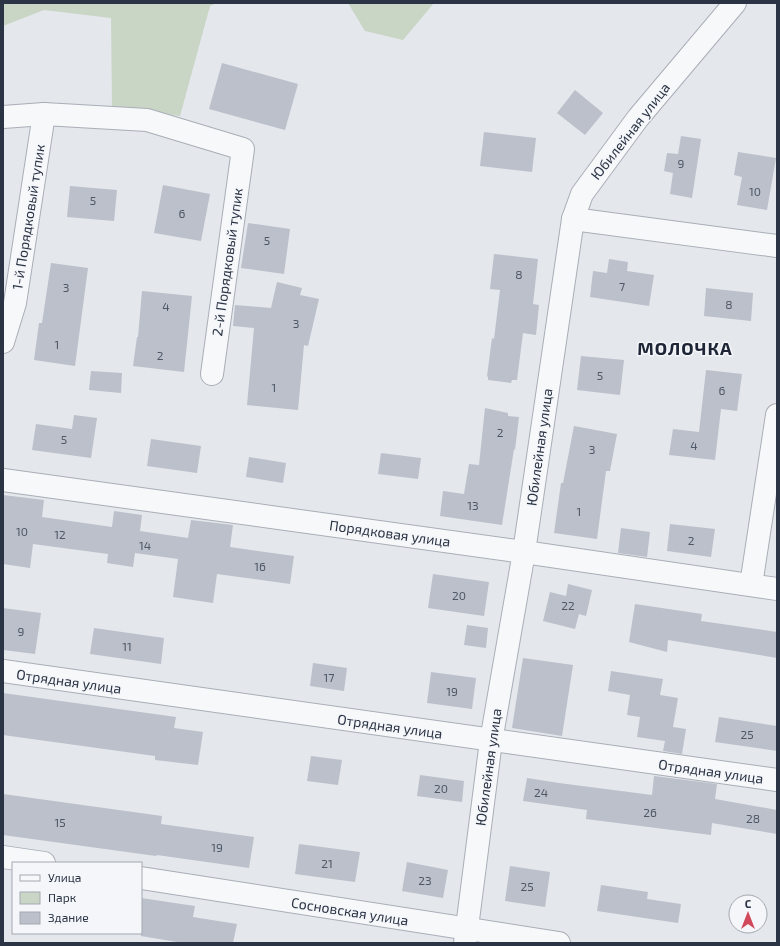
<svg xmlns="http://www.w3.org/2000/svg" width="780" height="946" viewBox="0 0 780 946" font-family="'Exo 2',sans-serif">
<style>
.green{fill:#c9d6c5}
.building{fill:#bbc0ca}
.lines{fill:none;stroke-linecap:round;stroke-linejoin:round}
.minor-casing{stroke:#a9aeb7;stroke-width:24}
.minor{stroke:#f7f8fa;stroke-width:22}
.labels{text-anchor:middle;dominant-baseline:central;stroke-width:3;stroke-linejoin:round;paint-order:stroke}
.number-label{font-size:12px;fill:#4f5766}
.street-label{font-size:14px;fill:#2b3445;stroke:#f4f6f9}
.district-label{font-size:18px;font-weight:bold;letter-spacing:1px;fill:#1d2536;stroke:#f4f6f9}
</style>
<rect width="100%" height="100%" fill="#e4e7ec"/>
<!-- green -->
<g class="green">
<path d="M 3,3 L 217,3 L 210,6 L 180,116 L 112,106 L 111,18 L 44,10 L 3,26 Z"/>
<path d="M 348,3 L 434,3 L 403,40 L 365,31 Z"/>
</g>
<!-- building -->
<g class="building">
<path d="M 222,63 L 298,84 L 285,130 L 209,109 Z"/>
<path d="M 575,90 L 603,113 L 585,135 L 557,113 Z"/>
<path d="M 484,132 L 536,138 L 532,172 L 480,166 Z"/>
<path d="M 681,136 L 701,139 L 692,198 L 670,194 L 673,173 L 664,171 L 667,153 L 678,154 Z"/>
<path d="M 738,152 L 776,158 L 767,210 L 737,205 L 742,177 L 734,175 Z"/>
<path d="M 163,185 L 210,194 L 201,241 L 154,233 Z"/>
<path d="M 70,186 L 117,190 L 114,221 L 67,217 Z"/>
<path d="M 248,223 L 290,229 L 284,274 L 241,268 Z"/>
<path d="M 494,254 L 538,259 L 533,304 L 539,305 L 536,335 L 523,333 L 517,380 L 512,380 L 511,383 L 488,380 L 488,377 L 487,376 L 492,338 L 494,339 L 500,290 L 490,289 Z"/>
<path d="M 609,259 L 628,262 L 627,271 L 654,275 L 649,306 L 590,297 L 593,271 L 607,273 Z"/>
<path d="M 51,263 L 88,268 L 75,366 L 34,360 L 39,323 L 42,323 Z"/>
<path d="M 277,282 L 302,288 L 300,295 L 319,299 L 308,346 L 304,345 L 298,410 L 247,405 L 254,328 L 233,326 L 235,305 L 271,308 Z"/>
<path d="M 706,288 L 753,293 L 751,321 L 704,316 Z"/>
<path d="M 142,291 L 192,296 L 184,372 L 133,366 L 137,337 L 138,337 Z"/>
<path d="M 581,356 L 624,360 L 620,395 L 577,390 Z"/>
<path d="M 706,370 L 742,374 L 737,411 L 721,409 L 715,460 L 669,455 L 673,429 L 699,432 Z"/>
<path d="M 91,371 L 122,373 L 121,393 L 89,390 Z"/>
<path d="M 485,408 L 508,413 L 508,416 L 519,417 L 515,450 L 514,449 L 502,525 L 440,516 L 443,491 L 464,494 L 469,464 L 479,465 Z"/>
<path d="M 74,415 L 97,418 L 91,458 L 32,450 L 36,424 L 72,429 Z"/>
<path d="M 574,426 L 617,434 L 610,471 L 606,471 L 597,539 L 554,533 L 561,483 L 563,483 Z"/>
<path d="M 151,439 L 201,446 L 197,473 L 147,466 Z"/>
<path d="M 381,453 L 421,458 L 418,479 L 378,474 Z"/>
<path d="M 249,457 L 286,463 L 283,483 L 246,477 Z"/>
<path d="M 3,495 L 44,500 L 42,517 L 112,527 L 114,511 L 142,515 L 140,531 L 188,538 L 191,520 L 233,525 L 230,547 L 294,556 L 290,584 L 217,574 L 213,603 L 173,597 L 178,559 L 135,553 L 133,567 L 107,563 L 108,554 L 33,544 L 30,568 L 3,564 Z"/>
<path d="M 670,524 L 715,529 L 711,557 L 667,551 Z"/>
<path d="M 621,528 L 650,532 L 647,557 L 618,553 Z"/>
<path d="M 433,574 L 489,582 L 484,616 L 428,608 Z"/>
<path d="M 568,584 L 592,590 L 586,616 L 579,614 L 575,629 L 543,621 L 550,592 L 566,596 Z"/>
<path d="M 635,604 L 702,614 L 701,621 L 777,632 L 777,658 L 668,640 L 667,652 L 629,642 Z"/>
<path d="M 3,608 L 41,613 L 35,654 L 3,650 Z"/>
<path d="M 467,625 L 488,628 L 486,648 L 464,645 Z"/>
<path d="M 94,628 L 164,638 L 161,664 L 90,654 Z"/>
<path d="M 523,658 L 573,665 L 562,736 L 512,728 Z"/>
<path d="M 313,663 L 347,668 L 344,691 L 310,686 Z"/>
<path d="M 611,671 L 663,679 L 660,695 L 678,698 L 673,727 L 686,729 L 682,754 L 663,751 L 665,741 L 637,737 L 640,717 L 627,715 L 630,695 L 608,691 Z"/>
<path d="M 431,672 L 476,678 L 472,709 L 427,703 Z"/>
<path d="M 3,693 L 176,717 L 174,728 L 203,732 L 198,765 L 155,760 L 155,756 L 3,735 Z"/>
<path d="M 719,717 L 777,726 L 777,751 L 715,742 Z"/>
<path d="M 311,756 L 342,760 L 338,785 L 307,781 Z"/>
<path d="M 420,775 L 464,781 L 462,802 L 417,796 Z"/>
<path d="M 654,776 L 717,784 L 715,799 L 777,810 L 777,834 L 712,823 L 711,835 L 586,819 L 587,810 L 523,801 L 527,778 L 559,783 L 652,795 Z"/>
<path d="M 3,794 L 162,816 L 161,824 L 254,837 L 249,868 L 157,855 L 156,856 L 3,835 Z"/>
<path d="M 299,844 L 360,852 L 355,882 L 295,874 Z"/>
<path d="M 407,862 L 448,870 L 443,898 L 402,891 Z"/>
<path d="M 510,866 L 550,872 L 545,907 L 505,901 Z"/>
<path d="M 601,885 L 648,892 L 647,899 L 681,904 L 678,923 L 597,911 Z"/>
<path d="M 141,898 L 195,906 L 193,917 L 237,924 L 233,943 L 183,943 L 141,936 Z"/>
</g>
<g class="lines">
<!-- minor casing -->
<g class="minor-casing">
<g id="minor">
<path d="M 3,117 L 44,114 L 147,120 L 243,149 L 212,374"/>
<path d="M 573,219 L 777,246"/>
<path d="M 3,342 L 15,303 L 44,114"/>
<path d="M 3,480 L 524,552 L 777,589"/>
<path d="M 751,585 L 777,415"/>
<path d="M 3,671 L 777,780"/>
<path d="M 3,857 L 44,863"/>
<path d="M 141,878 L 559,943"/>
<path d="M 465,943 L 491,741 L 524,552 L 573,219 L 582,194 L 638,118 L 735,3"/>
</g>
</g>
<!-- minor -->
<use href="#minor" class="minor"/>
</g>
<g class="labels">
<!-- number labels -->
<g class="number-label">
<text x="681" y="163">9</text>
<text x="755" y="191">10</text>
<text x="93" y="200">5</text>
<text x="182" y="213">6</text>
<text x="267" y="240">5</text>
<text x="519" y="274">8</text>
<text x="622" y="286">7</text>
<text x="66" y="287">3</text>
<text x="729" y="304">8</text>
<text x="166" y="306">4</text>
<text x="296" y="323">3</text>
<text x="57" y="344">1</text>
<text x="160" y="355">2</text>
<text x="600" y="375">5</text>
<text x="274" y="387">1</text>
<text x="722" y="390">6</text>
<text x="500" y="432">2</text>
<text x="64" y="439">5</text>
<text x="694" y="445">4</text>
<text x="592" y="449">3</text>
<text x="473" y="505">13</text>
<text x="579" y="511">1</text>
<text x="22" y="531">10</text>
<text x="60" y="534">12</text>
<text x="691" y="540">2</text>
<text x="145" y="545">14</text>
<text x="260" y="566">16</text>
<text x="459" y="595">20</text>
<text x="568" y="605">22</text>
<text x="21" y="631">9</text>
<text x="127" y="646">11</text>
<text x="329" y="677">17</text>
<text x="452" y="691">19</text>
<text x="747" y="734">25</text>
<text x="441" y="788">20</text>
<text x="541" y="792">24</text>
<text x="650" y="812">26</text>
<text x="753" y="818">28</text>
<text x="60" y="822">15</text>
<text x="217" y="847">19</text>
<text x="327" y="863">21</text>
<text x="425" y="880">23</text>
<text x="527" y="886">25</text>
</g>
<!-- street labels -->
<g class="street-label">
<text transform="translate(630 131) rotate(-52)">Юбилейная улица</text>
<text transform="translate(28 217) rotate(-81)">1-й Порядковый тупик</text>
<text transform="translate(227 262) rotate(-82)">2-й Порядковый тупик</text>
<text transform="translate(539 447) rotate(-82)">Юбилейная улица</text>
<text transform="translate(390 533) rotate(8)">Порядковая улица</text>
<text transform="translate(69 681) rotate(8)">Отрядная улица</text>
<text transform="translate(390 726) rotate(8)">Отрядная улица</text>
<text transform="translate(488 767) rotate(-82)">Юбилейная улица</text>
<text transform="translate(711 771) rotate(8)">Отрядная улица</text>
<text transform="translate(350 911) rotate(9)">Сосновская улица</text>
</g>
<!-- district labels -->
<g class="district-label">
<text x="685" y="348">МОЛОЧКА</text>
</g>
</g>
<!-- border -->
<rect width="780" height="946" fill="none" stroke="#2b3445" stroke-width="8"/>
<!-- legend -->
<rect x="12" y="862" width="130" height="72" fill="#f4f6f9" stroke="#a4a8b1"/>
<rect x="20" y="875" width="20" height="6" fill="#f7f8fa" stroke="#a4a8b1"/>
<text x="48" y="882" font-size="12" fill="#2b3445">Улица</text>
<rect x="20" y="892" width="20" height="12" fill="#c9d6c5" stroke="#a4a8b1"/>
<text x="48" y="902" font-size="12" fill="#2b3445">Парк</text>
<rect x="20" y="912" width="20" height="12" fill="#bbc0ca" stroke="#a4a8b1"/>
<text x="48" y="922" font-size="12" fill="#2b3445">Здание</text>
<!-- north arrow -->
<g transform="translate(748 914)"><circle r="19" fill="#f4f6f9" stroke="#a4a8b1"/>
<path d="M0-3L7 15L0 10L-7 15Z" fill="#d1495b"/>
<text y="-6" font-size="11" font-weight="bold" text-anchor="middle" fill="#2b3445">С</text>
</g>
</svg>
